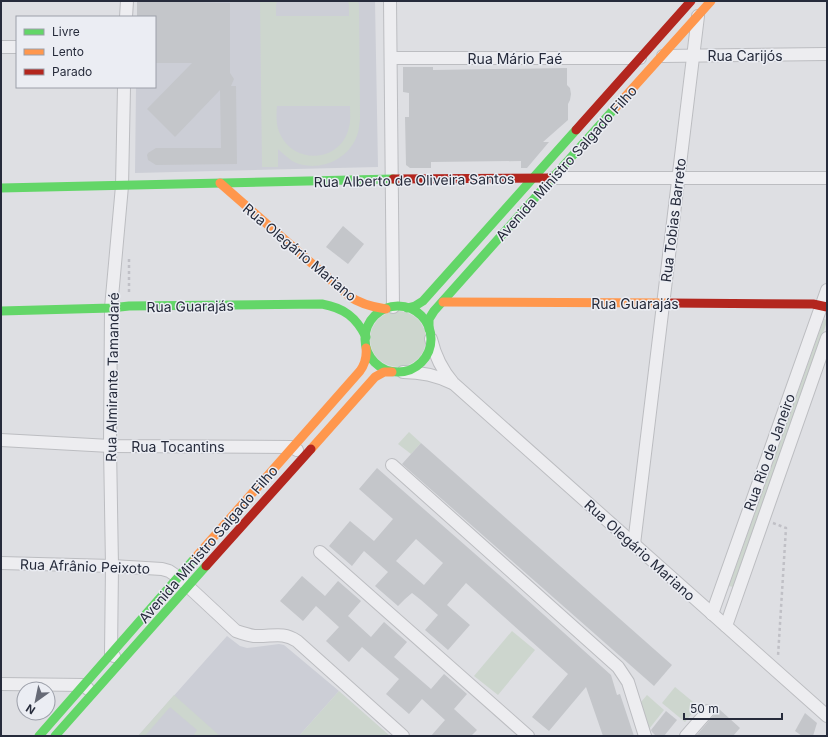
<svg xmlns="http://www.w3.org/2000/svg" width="828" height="737" viewBox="0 0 828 737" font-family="Inter,sans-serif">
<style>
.built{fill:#ccced6}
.green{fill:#cdd6ce;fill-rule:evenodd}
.building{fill:#c4c6ca;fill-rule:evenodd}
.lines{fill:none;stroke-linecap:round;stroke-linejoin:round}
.street-casing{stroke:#bcbdc1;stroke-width:14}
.path{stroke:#c0c0c6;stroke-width:2.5;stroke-dasharray:3 3;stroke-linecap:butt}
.street{stroke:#ededf0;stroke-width:12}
.fast{stroke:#63d668;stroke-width:9}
.slow{stroke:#ff974d;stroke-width:9}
.jam{stroke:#b3261e;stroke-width:9}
.labels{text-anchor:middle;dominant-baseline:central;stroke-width:3;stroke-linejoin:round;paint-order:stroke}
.street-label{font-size:14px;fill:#262b3b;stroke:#ebedf3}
</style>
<rect width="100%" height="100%" fill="#dedfe3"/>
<!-- built -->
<g class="built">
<path d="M 137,1 L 375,1 L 378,167 L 135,173 L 136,87 L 155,87 L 155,17 L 137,17 Z"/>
<path d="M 227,636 L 240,646 L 247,648 L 279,644 L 284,645 L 339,691 L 299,736 L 138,736 Z"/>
</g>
<!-- green -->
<g class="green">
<path d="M 260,1 L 277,1 L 276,6 L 276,16 L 349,16 L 349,5 L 348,1 L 358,1 L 359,4 L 360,119 C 359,126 359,132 356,138 C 346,162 315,173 292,161 C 287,157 282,153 278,149 L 278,167 L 262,167 ZM 350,106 C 350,113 351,121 349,127 C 342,161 297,166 281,136 C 276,127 276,116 277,106 Z"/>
<circle cx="398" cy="339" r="28"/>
<path d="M 824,319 L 827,320 L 827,322 L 733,587 L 729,586 Z"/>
<path d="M 409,432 L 421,443 L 411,454 L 398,444 Z"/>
<path d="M 512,631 L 535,650 L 498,695 L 474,676 Z"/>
<path d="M 675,687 L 698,706 L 685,722 L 662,703 Z"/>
<path d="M 339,691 L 390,736 L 299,736 Z"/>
<path d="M 174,695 L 220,736 L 193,736 L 197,730 L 170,707 L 145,736 L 138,736 Z"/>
<path d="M 647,695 L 664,710 L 649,729 L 641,702 Z"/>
</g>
<!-- building -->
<g class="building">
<path d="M 137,1 L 230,3 L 230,73 L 234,79 L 231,86 L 236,86 L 237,164 L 156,165 L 148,160 L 147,155 L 148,153 L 156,148 L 221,148 L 220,90 L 175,137 L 147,109 L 192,63 L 155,63 L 155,17 L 137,17 Z"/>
<path d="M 403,67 L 433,67 L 433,70 L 567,68 L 567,85 L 570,88 L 571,94 L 570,100 L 568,104 L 568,120 L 543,142 L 549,142 L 527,168 L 521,168 L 521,161 L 431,162 L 431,168 L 410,168 L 406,165 L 405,117 L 409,117 L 409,93 L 403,92 Z"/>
<path d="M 343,226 L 364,244 L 348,264 L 326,247 Z"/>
<path d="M 421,443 L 672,665 L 654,686 L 402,464 Z"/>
<path d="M 377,468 L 515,589 L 611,675 L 617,695 L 620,694 L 634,736 L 603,736 L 586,687 L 549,731 L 532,717 L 568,674 L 466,583 L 447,605 L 470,625 L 448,650 L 425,630 L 438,615 L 421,600 L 412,593 L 405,599 L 398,606 L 375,586 L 388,572 L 364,551 L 352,566 L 329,546 L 350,521 L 374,541 L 393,519 L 359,489 ZM 416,539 L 443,563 L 424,585 L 396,561 Z"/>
<path d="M 302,576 L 325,596 L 338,581 L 361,601 L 348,616 L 371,637 L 384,622 L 407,642 L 394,657 L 431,689 L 444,674 L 467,694 L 454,709 L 477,730 L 471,736 L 431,736 L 445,720 L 422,699 L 409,714 L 386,694 L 399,679 L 362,647 L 349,662 L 326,641 L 339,627 L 316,606 L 303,621 L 280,601 Z"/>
<path d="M 719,709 L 740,728 L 733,736 L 696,736 Z"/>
<path d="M 666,711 L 677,720 L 664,736 L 656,736 L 652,732 L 651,730 Z"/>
<path d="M 805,713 L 817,723 L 813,736 L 802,736 L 795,731 Z"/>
</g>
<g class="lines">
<!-- street casing -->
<g class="street-casing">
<g id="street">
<path d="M 390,1 L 393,307"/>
<path d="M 126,17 L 127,1"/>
<path d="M 1,47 L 17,47"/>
<path d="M 663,56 L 827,54"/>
<path d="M 391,58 L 640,58"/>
<path d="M 553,178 L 827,178"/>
<path d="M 431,339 C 435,356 442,370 453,383 L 827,716"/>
<path d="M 403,372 C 420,372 436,375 452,383"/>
<path d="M 1,440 L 110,446 L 292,447 L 297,450"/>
<path d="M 392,465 L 618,667 L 628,682 L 645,736"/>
<path d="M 634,544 L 698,16"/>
<path d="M 320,552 L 528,736"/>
<path d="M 1,563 L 112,566 L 162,569 L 169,571 L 178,577 L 236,631 C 242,633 248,635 254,636 C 272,637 282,631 297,641 L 403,736"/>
<path d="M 712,614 L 827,290"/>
<path d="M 726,626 L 827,338"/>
<path d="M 114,656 L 111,654 L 112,566 L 110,446 L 111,308 L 122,186 L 124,87"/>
<path d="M 1,684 L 84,685 L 88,689"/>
<path d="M 686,736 L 708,711"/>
</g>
</g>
<!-- path -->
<g class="path">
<path d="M 129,292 L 129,257"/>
<path d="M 773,523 L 786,528 L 778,656"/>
</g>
<!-- street -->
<use href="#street" class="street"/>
<!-- fast -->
<g class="fast">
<path d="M 1,188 L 393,179"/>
<circle cx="398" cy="339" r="33"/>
<path d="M 407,308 L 415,306 L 423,301 L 576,130"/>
<path d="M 1,311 L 111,308 L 129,306 L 322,304 C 344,308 356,317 366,337"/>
<path d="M 429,329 L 429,319 L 434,311 L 615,108"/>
<path d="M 39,736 L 195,558"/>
<path d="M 55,736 L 206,566"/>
</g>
<!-- slow -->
<g class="slow">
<path d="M 615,108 L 711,1"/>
<path d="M 220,183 L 349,296 C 360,304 372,307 386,309"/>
<path d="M 443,302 L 669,303"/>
<path d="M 311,449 L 375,377 L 384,372 L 392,372"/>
<path d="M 195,558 L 360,371 C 365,364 367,357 366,348"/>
</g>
<!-- jam -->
<g class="jam">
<path d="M 576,130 L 691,1"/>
<path d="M 393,179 L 553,178"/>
<path d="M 669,303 L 813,304 L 827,307"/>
<path d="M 206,566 L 311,449"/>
</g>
</g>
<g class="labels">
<!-- street labels -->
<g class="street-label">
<text x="745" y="55">Rua Carijós</text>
<text x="515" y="58">Rua Mário Faé</text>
<text transform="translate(566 163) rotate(-48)">Avenida Ministro Salgado Filho</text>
<text transform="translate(414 180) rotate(-1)">Rua Alberto de Oliveira Santos</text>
<text transform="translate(673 220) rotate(-83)">Rua Tobias Barreto</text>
<text transform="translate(300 252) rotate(40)">Rua Olegário Mariano</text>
<text x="635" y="303">Rua Guarajás</text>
<text transform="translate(190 306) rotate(-1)">Rua Guarajás</text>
<text transform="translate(112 377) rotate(-89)">Rua Almirante Tamandaré</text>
<text x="178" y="446">Rua Tocantins</text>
<text transform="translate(769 452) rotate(-70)">Rua Rio de Janeiro</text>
<text transform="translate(208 544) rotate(-49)">Avenida Ministro Salgado Filho</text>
<text transform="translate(640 550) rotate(42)">Rua Olegário Mariano</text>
<text transform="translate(85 566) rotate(2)">Rua Afrânio Peixoto</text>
</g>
</g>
<!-- border -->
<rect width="828" height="737" fill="none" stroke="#262b3b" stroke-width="4"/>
<!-- legend -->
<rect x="16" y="16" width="140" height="72" fill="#ebedf3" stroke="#9c9fa9"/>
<rect x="24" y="29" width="20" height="6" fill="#63d668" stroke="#9c9fa9"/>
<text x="52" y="36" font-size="12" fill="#262b3b">Livre</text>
<rect x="24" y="49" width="20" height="6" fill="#ff974d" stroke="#9c9fa9"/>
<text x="52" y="56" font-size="12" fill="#262b3b">Lento</text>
<rect x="24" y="69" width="20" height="6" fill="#b3261e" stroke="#9c9fa9"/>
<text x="52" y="76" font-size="12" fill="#262b3b">Parado</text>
<!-- north arrow -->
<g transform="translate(36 701) rotate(213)"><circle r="19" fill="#ebedf3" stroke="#9c9fa9"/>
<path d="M0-3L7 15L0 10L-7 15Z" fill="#666a76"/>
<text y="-6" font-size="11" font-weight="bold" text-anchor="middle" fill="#262b3b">N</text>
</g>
<!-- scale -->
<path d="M684 713v6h98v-6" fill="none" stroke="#262b3b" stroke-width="2"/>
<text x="690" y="713" font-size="12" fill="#262b3b" stroke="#ebedf3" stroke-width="3" paint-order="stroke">50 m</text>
</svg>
